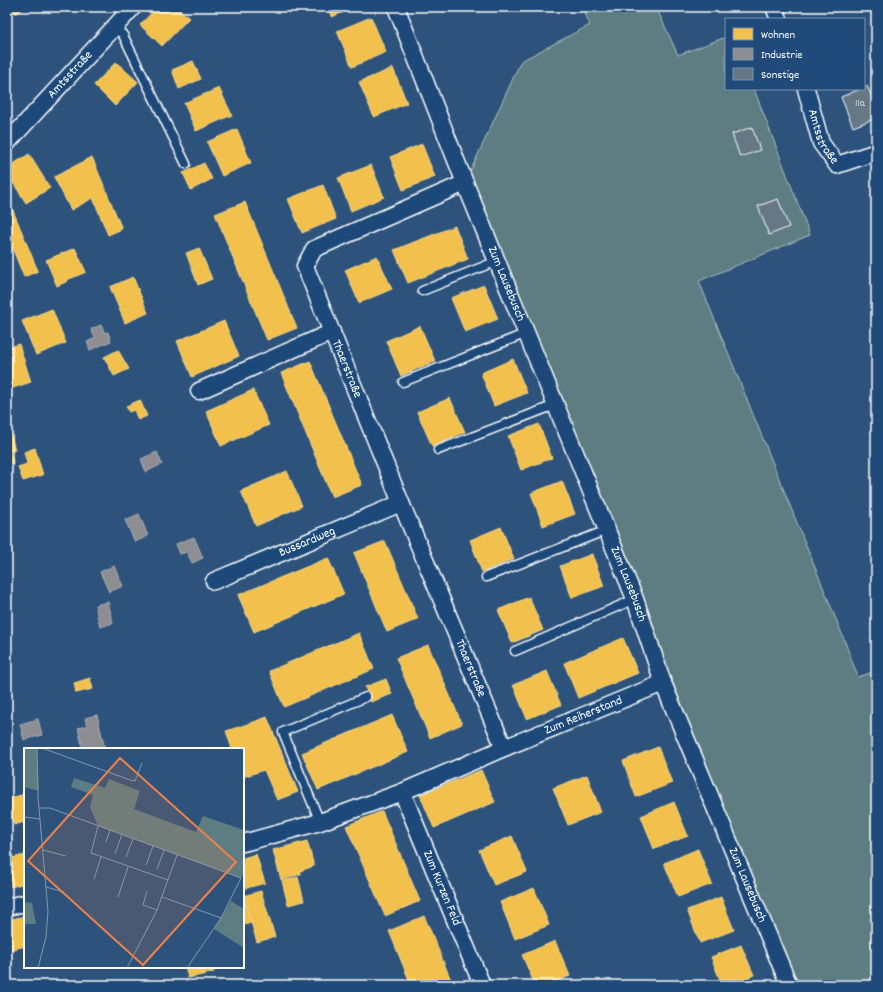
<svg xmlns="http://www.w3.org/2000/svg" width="883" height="992" viewBox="0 0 883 992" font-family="Dekko,sans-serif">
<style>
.green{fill:#5d7d82;stroke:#aebec0}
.homes{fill:#f2c14e;stroke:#f6d483}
.industry{fill:#8d8d92;stroke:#afafb3}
.building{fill:#667886;stroke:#fff}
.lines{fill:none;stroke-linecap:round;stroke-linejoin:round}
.service-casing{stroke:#fff;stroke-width:11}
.minor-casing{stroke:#fff;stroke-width:19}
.service{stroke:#1f4a7a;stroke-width:8}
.minor{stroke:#1f4a7a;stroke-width:16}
.labels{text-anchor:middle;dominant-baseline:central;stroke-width:4;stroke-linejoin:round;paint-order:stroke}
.number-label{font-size:11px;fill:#d9dde1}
.street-label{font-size:13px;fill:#fff;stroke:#1f4a7a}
.inset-road{fill:none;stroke:#8198b0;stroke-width:1}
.view{fill:#ee8249;fill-opacity:0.15;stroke:#ee8249;stroke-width:2}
.inset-edge{fill:none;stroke:#fff;stroke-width:2}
</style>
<rect width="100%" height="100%" fill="#2d537c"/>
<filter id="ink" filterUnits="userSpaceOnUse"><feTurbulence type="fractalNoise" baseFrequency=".025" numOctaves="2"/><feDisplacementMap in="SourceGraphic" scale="8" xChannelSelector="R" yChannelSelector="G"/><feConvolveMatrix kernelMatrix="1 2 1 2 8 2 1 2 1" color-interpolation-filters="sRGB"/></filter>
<g filter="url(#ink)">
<!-- green -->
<path class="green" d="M 582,7 L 656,7 L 678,55 L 726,37 L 726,89 L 754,89 L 810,235 L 699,281 L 842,634 L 858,677 L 876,671 L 876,985 L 789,985 L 465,183 L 521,61 L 590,25 Z"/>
<!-- homes -->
<g class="homes">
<path d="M 11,7 L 25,7 L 16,14 Z"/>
<path d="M 157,7 L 177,7 L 189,18 L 162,46 L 140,25 Z"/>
<path d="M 327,7 L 355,7 L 332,17 Z"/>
<path d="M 371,17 L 386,52 L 352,67 L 337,31 Z"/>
<path d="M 193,61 L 201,79 L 179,89 L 172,70 Z"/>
<path d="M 116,62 L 138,82 L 115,106 L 94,85 Z"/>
<path d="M 393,68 L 407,103 L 374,117 L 359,82 Z"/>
<path d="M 219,88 L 232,115 L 196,131 L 184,103 Z"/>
<path d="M 237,129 L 251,163 L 222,176 L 207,142 Z"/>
<path d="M 422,144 L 435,177 L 403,190 L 390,157 Z"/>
<path d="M 29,154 L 50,188 L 26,203 L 7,173 L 7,168 Z"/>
<path d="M 92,157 L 122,229 L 108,235 L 93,198 L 71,210 L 54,177 Z"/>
<path d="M 204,163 L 212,179 L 191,190 L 183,173 Z"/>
<path d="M 371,165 L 384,197 L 351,211 L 338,178 Z"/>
<path d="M 323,185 L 336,219 L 302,233 L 288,199 Z"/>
<path d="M 7,196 L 38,271 L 24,277 L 7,235 Z"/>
<path d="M 245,202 L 297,328 L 267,340 L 215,214 Z"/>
<path d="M 455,226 L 468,259 L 408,283 L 394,250 Z"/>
<path d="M 75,248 L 86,272 L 67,280 L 68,281 L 57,286 L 46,260 Z"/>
<path d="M 199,248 L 212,279 L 198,285 L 186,253 Z"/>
<path d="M 377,256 L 392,289 L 359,303 L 345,270 Z"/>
<path d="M 133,277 L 148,313 L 125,323 L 110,287 Z"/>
<path d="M 484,285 L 498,319 L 465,332 L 451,298 Z"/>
<path d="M 52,309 L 66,343 L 36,355 L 22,321 Z"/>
<path d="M 224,321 L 239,356 L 192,377 L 177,341 Z"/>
<path d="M 420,326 L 435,361 L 401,376 L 386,341 Z"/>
<path d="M 19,344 L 31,382 L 7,390 L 7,348 Z"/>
<path d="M 118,350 L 129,369 L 114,376 L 104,357 Z"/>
<path d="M 513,359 L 527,393 L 494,406 L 481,373 Z"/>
<path d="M 310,361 L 362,485 L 332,497 L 281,373 Z"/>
<path d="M 253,390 L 269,425 L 221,446 L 206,411 Z"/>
<path d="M 450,398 L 465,432 L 432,446 L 417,412 Z"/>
<path d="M 140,400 L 147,416 L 138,420 L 134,410 L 129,412 L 126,406 Z"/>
<path d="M 539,424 L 552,458 L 521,470 L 508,436 Z"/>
<path d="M 10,432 L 15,450 L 10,452 L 13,463 L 7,465 L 7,433 Z"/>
<path d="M 35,448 L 43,475 L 23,481 L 18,467 L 27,464 L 24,452 Z"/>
<path d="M 287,471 L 302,506 L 256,526 L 241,491 Z"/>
<path d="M 562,481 L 575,514 L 543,526 L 531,493 Z"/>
<path d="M 501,527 L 514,559 L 482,572 L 470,540 Z"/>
<path d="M 385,541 L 418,619 L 387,632 L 354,553 Z"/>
<path d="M 592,554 L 604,586 L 572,598 L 560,566 Z"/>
<path d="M 328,558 L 344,594 L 254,632 L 238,595 Z"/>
<path d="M 529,597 L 543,630 L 512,643 L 498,610 Z"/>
<path d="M 359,633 L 374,669 L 284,707 L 269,671 Z"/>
<path d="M 623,638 L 638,673 L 578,698 L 564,663 Z"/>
<path d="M 428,645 L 462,724 L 430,738 L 396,658 Z"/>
<path d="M 547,671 L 561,705 L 527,719 L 513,685 Z"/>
<path d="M 90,678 L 93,689 L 76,693 L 74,683 Z"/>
<path d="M 386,679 L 392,694 L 371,702 L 365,687 Z"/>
<path d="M 392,715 L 408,752 L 318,790 L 302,753 Z"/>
<path d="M 267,717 L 298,792 L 277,800 L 264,770 L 243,777 L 243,749 L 232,749 L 226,731 L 251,723 Z"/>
<path d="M 658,747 L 672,783 L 636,797 L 623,761 Z"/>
<path d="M 481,770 L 495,802 L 434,828 L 420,795 Z"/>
<path d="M 587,775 L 601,812 L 568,825 L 553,788 Z"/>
<path d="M 25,794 L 25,822 L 14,825 L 7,799 Z"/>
<path d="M 674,802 L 688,836 L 654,849 L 641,816 Z"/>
<path d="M 382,811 L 420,901 L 385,916 L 346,826 Z"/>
<path d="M 512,836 L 527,872 L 494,885 L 479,850 Z"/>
<path d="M 307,841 L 314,866 L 300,871 L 301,874 L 281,880 L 273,850 Z"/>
<path d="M 698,849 L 712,884 L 678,897 L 664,863 Z"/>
<path d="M 256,854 L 265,883 L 243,889 L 243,858 Z"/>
<path d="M 25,855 L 25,883 L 11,887 L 7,870 L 7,859 Z"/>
<path d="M 298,877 L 304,901 L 288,905 L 282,881 Z"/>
<path d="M 534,888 L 549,925 L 515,939 L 500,902 Z"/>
<path d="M 261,891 L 275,937 L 257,942 L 243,896 Z"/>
<path d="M 721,897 L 734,930 L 700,943 L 687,910 Z"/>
<path d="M 243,900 L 244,900 L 251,923 L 243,925 Z"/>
<path d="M 25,916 L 25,946 L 7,951 L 7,920 Z"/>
<path d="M 424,916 L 429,927 L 453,985 L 411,985 L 389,931 Z"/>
<path d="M 555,941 L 570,976 L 547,985 L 535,985 L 522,955 Z"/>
<path d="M 741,945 L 754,975 L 729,985 L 722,985 L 711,957 Z"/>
<path d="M 185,967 L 199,967 L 202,975 L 188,978 Z"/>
<path d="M 199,967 L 213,967 L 214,972 L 202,975 Z"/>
</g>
<!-- industry -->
<g class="industry">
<path d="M 101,325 L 105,333 L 108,332 L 111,341 L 90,350 L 87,342 L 95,338 L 91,329 Z"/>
<path d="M 157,452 L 162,464 L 146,472 L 141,459 Z"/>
<path d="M 139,514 L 148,536 L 135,542 L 125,520 Z"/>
<path d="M 194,537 L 203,558 L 192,563 L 187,552 L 180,554 L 176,544 Z"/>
<path d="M 114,566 L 123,586 L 109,592 L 100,572 Z"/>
<path d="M 108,602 L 113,623 L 100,627 L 95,605 Z"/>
<path d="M 97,715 L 105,749 L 87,749 L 87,748 L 83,749 L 78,728 L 87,726 L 85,718 Z"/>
<path d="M 38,719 L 42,735 L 24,740 L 20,724 Z"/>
</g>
<!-- building -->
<g class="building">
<path d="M 867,86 L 873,99 L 876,98 L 876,118 L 853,127 L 841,97 L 860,89 L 864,89 L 864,87 Z"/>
<path d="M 752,127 L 760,150 L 740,157 L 732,134 Z"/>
<path d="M 778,199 L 789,227 L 769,235 L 758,206 Z"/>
</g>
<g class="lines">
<!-- service casing -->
<g class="service-casing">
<g id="service">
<path d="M 115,27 L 123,35 L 186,164"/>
<path d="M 422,291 L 497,261"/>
<path d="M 403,382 L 527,333"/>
<path d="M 438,450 L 555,405"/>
<path d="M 486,577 L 607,530"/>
<path d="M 515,651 L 635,599"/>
<path d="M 320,822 L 283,732 L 366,697"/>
</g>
</g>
<!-- minor casing -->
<g class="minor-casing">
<g id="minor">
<path id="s1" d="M 396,7 L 465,183 L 635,599 L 663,683 L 789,985"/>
<path d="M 774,7 L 779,19"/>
<path id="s2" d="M 806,89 L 821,143 L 837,165 L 876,152"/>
<path id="s3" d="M 7,143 L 133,7"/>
<path id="s4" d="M 465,183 L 314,249 L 305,266 L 401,503 L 504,748"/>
<path d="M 199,391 L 332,332"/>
<path id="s5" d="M 214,581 L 401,503"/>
<path id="s6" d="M 402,792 L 482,985"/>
<path id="s7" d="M 243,843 L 320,822 L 402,792 L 504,748 L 663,683"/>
<path d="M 7,907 L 25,903"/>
</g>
</g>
<!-- service -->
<use href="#service" class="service"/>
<!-- minor -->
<use href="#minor" class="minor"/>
</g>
</g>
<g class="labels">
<!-- number labels -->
<g class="number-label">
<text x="860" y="104">11a</text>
</g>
<!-- street labels -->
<g class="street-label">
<text stroke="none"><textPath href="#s3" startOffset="93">Amtsstraße</textPath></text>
<text stroke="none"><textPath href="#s2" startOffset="51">Amtsstraße</textPath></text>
<text stroke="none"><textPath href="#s1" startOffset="298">Zum Lausebusch</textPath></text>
<text stroke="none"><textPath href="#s4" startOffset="295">Thaerstraße</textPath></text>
<text stroke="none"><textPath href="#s5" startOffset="101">Bussardweg</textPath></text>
<text stroke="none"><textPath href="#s1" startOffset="622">Zum Lausebusch</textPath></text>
<text stroke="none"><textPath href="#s4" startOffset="619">Thaerstraße</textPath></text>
<text stroke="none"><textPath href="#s7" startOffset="364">Zum Reiherstand</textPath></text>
<text stroke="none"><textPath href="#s1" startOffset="946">Zum Lausebusch</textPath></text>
<text stroke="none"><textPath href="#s6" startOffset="104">Zum Kurzen Feld</textPath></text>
</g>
</g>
<!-- overview -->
<g transform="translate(24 748)">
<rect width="220" height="220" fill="#2d537c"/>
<path d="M 0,0 L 13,0 L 15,43 L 0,39 ZM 50,30 L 81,40 L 85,31 L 116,43 L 110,61 L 172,84 L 179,68 L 220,82 L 220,126 L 217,130 L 74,78 L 66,59 L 69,47 L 47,39 ZM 207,153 L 220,161 L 220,200 L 190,181 ZM 0,154 L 8,155 L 12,176 L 2,176 L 0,180 Z" fill="#5d7d82"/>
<path class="inset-road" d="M 13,0 L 14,49 L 24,163 L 22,189 L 14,220M 18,0 L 106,32 L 111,33 L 118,15M 15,60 L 26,60 L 217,130 L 197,170 L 163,220M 0,69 L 16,71M 74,78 L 67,105 L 144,132M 82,94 L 86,82M 19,102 L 42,108M 91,106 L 98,86M 102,109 L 109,91M 122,117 L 129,98M 133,121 L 140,102M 70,131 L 77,109M 22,139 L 40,144M 123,143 L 119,157 L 133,162M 94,149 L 104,119M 138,149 L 197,170M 103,220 L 133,162 L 153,107"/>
<path class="view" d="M 96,10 L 212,114 L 119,217 L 4,113 Z"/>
<rect width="220" height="220" class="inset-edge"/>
</g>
<!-- margin -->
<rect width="883" height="992" fill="none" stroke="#1f4a7a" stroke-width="24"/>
<rect x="12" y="12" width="859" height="968" fill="none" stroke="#fff" stroke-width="1.5" filter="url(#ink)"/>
<!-- legend -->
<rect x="725" y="18" width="140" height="72" fill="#1f4a7a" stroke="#7992af"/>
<rect x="733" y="28" width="20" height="12" fill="#f2c14e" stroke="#7992af"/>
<text x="761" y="38" font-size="12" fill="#ffffff">Wohnen</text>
<rect x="733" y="48" width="20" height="12" fill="#8d8d92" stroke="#7992af"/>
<text x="761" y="58" font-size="12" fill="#ffffff">Industrie</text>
<rect x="733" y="68" width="20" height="12" fill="#667886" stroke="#7992af"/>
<text x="761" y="78" font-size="12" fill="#ffffff">Sonstige</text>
</svg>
